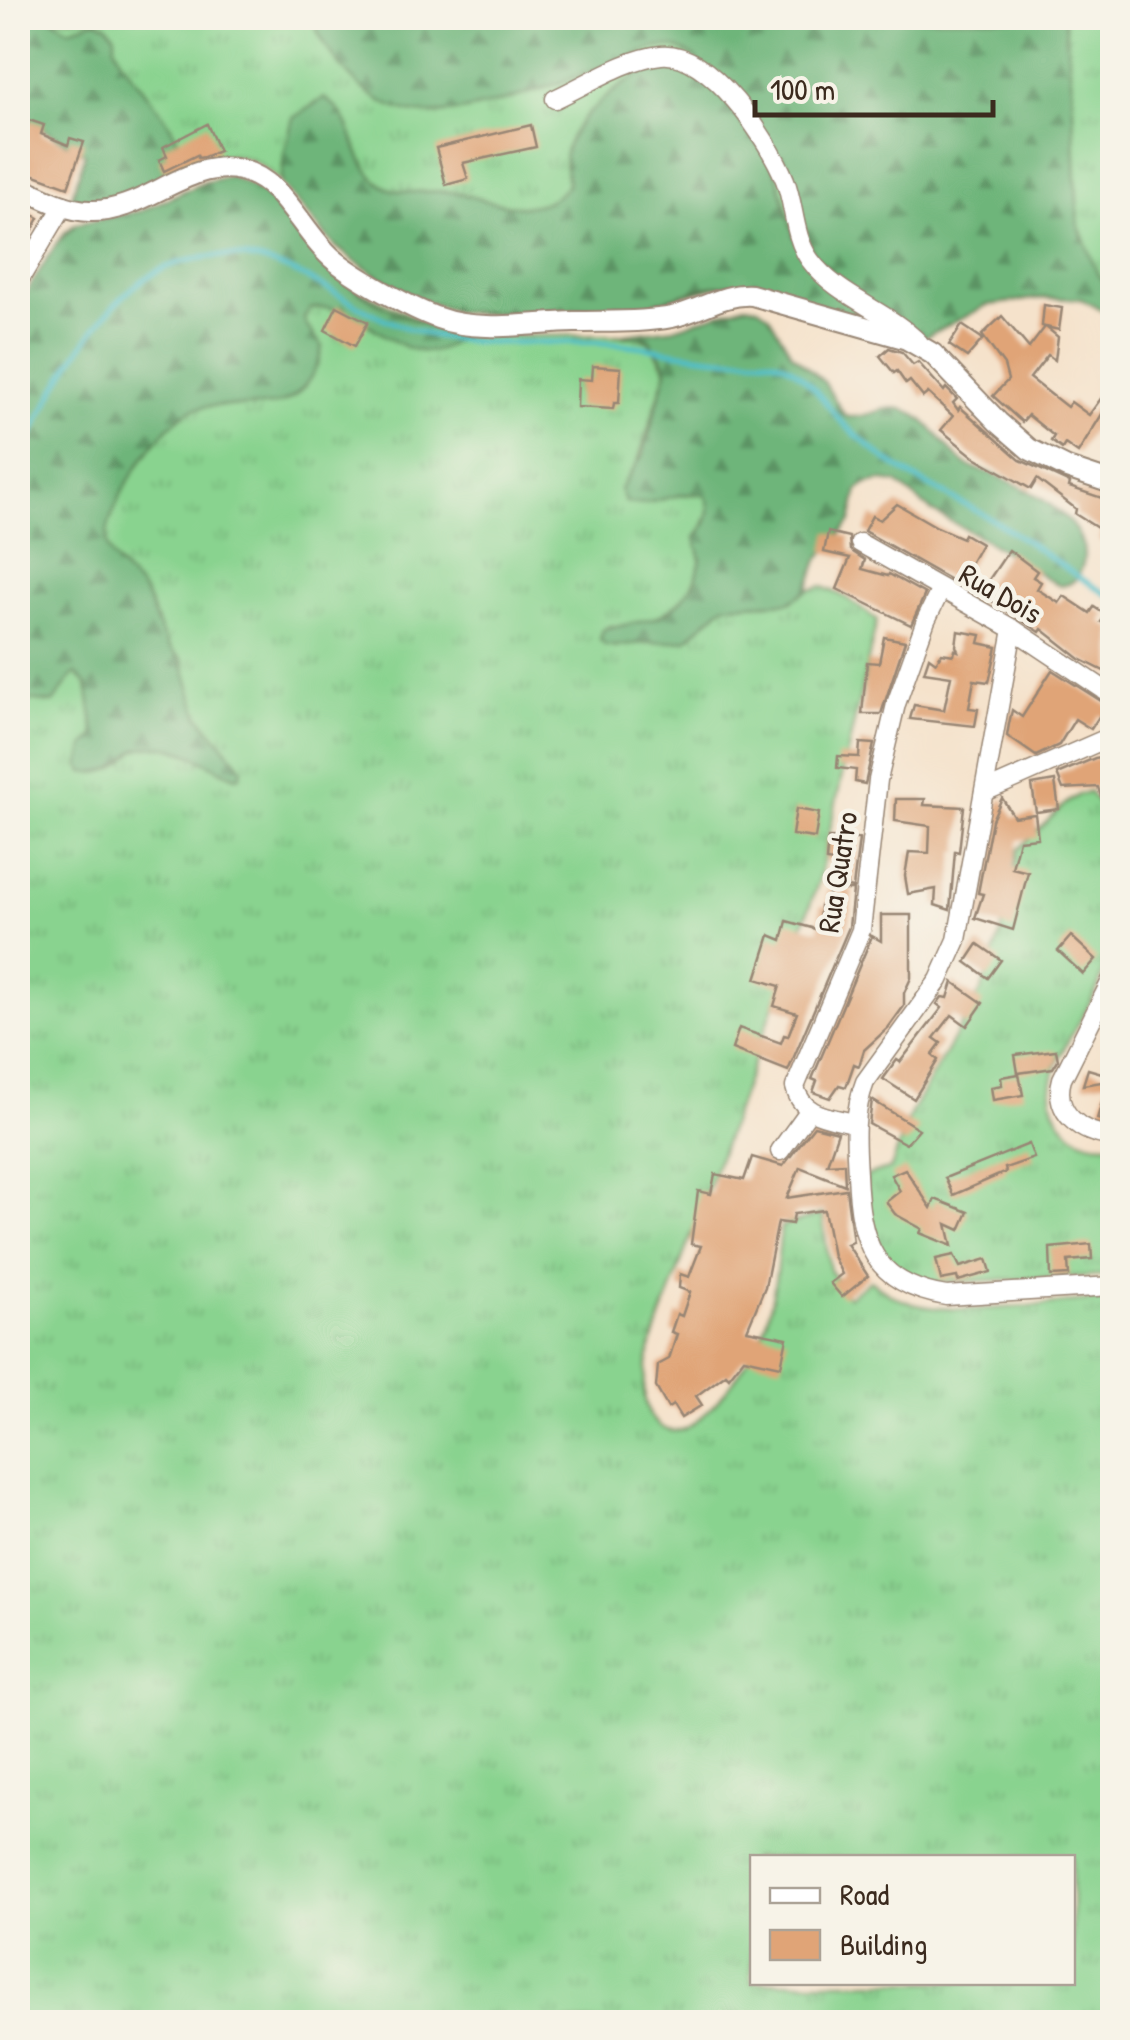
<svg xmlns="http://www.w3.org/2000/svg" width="1130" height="2040" viewBox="0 0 1130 2040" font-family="'Patrick Hand',sans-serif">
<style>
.grass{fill:url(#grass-tufts);stroke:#627e56;stroke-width:2.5;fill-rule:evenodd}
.forest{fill:url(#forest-firs);stroke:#54704c;stroke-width:2.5}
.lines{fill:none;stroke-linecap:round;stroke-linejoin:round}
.stream{stroke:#50bec7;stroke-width:5}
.building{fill:#e0a477}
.minor-casing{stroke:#988674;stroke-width:21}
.tertiary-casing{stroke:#988674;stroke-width:24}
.minor{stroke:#fff;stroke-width:18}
.tertiary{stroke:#fff;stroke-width:20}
.labels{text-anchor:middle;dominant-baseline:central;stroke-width:9;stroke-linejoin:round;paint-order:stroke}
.street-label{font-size:30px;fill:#3b2a1e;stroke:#f7f3e8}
</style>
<defs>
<pattern id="grass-tufts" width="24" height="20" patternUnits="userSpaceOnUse" patternTransform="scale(2.5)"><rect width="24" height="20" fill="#89d38f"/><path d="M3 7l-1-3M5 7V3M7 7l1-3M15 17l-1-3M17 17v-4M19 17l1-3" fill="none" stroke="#77b57b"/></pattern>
<pattern id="forest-firs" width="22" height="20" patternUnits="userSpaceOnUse" patternTransform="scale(2.5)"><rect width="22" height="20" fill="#6eb57a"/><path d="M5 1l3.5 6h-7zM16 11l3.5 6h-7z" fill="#5c9363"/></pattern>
</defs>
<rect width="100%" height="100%" fill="#f7f3e8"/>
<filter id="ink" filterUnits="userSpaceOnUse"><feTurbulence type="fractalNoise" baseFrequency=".01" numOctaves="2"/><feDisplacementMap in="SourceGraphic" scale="20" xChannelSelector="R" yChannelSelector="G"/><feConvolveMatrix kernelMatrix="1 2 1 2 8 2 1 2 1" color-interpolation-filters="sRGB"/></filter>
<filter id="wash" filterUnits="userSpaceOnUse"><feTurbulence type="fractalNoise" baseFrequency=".0048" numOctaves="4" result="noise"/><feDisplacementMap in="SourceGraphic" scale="40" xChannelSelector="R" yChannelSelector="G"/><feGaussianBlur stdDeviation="2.25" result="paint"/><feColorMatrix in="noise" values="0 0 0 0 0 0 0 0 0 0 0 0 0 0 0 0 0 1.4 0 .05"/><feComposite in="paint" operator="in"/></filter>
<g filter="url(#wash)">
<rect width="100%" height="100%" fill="#f5e2cb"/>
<!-- grass -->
<g class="grass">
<path d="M 18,18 L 1112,18 L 1112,316 L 1081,299 L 1040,298 L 988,305 L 923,338 L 734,284 C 706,287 680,298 652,304 C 631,309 606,308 583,309 C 538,311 482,322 438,306 C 408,296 363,269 339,248 C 302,217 273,146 216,156 L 71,199 L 85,154 L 18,114 Z"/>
<path d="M 188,189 L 274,202 L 321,262 L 351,286 L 440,330 L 527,336 L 635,335 L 650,342 L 667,370 L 637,465 L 664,497 L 700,493 L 706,495 C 715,514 702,523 698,541 C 697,549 702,556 700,564 C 690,607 651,627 609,626 L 603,630 L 600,640 L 614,647 L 640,642 L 686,640 L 724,605 L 789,602 L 808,590 L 822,586 L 847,598 L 877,620 L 818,883 L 652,1343 C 646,1368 634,1413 663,1428 C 670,1432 678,1432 685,1429 C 711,1415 747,1366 759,1340 C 775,1304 777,1266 781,1227 L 822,1214 L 830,1271 L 848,1297 L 870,1280 C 882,1290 895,1298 910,1303 C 958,1318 1060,1302 1112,1299 L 1112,2022 L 18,2022 L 18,306 L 65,232 L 76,224 L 141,211 ZM 752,1858 L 1072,1858 L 1072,1982 L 752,1982 Z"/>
<path d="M 1090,792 L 1109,821 L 1112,820 L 1112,922 C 1100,940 1107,955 1102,975 C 1091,1020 1023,1079 1064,1125 C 1079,1142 1091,1144 1112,1144 L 1112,1275 L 926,1283 L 892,1268 L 868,1226 L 866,1176 L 891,1168 L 911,1113 L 982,989 L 1001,932 L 1018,850 L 1064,805 L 1080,794 Z"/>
</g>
<!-- forest -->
<g class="forest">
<path d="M 18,18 L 52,18 L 69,29 L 96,20 L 107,25 L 115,35 L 115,46 L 121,60 L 165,117 L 192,164 L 136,192 L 95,204 L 71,199 L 85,154 L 18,114 Z"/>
<path d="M 311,18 L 1064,18 L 1072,86 L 1078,224 L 1098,275 L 1112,291 L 1112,316 L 1081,299 L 1040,298 L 988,305 L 923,338 L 859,295 L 813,255 L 790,177 L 693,56 C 679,48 670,45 654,48 C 595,69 475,121 416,113 C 366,106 330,60 311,18 Z"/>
<path d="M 657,67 L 681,68 L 699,75 L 735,110 L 776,172 L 795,240 L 902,331 L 734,284 L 710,286 L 648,305 L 519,312 L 456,312 L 413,296 L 354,261 L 334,245 L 281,184 L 284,154 L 293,118 L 324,98 C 357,119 350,156 377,181 C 398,200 428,188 452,192 C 493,200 536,223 568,185 C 567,176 563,162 565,153 C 571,119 627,76 657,67 Z"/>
<path d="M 230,176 C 277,193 287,227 320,260 C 356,297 414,326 464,334 C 456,340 447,348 437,350 C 394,362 360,298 310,309 L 304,317 L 306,325 L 322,346 C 321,360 316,370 308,381 C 280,424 235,397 195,409 C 163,418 101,512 107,544 C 111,564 134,577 144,593 C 157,615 159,644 181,658 L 199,716 L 242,768 L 240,776 L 236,777 C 203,764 173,736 135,750 C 119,766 110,775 84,772 L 80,765 L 84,747 L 95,736 L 87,685 L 76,674 L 72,676 L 53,703 L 18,699 L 18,306 L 56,244 L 76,224 L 141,211 L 205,182 Z"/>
<path d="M 745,305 L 758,307 L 768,314 L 791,353 L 824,382 L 845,416 C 866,421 884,403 905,410 C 933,420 945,451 968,466 C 975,470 982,470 990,473 C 1023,486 1100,523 1081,570 C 1076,582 1069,586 1058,585 L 986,540 L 933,512 L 897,483 L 881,481 L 867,484 L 858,490 L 851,522 L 818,560 L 808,590 L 789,602 L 724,605 L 686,640 L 606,646 L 600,640 L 603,630 L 659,617 L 680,602 L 696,580 L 701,559 L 695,538 C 707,526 713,511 706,496 C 679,487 652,510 625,502 L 620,489 L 643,455 L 667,370 L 661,356 L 646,338 L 617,335 L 674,328 Z"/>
</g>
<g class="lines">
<!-- stream -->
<path class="stream" d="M 18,461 C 48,401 101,292 167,267 C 280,225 336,315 435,336 C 491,348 553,340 609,343 C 647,346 684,355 722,358 C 743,360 769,354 788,366 C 811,380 823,401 840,420 C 852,433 867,444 880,455 C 916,483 960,500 998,523 C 1037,547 1072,575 1112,597"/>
</g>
<g id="blocks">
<!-- building -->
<g class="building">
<path d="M 29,120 L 44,125 L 41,134 L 68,145 L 70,138 L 84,142 L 68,187 L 18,169 Z"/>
<path d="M 207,124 L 219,151 L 204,157 L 198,158 L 197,155 L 164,171 L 159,160 L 167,156 L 163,147 Z"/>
<path d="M 531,125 L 536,147 L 463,163 L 468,179 L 446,185 L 436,148 Z"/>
<path d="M 18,206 L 39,218 L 18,258 Z"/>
<path d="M 1044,305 L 1062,308 L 1059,330 L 1046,327 L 1058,337 L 1055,360 L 1048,355 L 1030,378 L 1067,407 L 1071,402 L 1089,415 L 1105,393 L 1112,398 L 1078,453 L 1065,444 L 1062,449 L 1051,441 L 1054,436 L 1028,415 L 1022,422 L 993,396 L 1008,380 L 1004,365 L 982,335 L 1002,316 L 1029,348 L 1045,327 L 1042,326 Z"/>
<path d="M 337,306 L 368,322 L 355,346 L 325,330 Z"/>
<path d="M 962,325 L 983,339 L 967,357 L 949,345 Z"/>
<path d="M 889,348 L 902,352 L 913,365 L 918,362 L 944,391 L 946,388 L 957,399 L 953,403 L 958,410 L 960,407 L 1020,460 L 1070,483 L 1069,487 L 1108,500 L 1106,508 L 1112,507 L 1112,544 L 1099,541 L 1102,531 L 1075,514 L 1076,509 L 1037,479 L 1031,489 L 973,456 L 941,430 L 953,416 L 928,393 L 923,397 L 910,381 L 906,384 L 897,371 L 894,373 L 880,356 Z"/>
<path d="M 593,366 L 621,368 L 619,403 L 614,403 L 613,409 L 577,407 L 578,379 L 592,380 Z"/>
<path d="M 897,504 L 937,527 L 962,538 L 964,534 L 981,544 L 958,584 L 864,531 L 872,516 L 880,520 Z"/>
<path d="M 828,532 L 849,537 L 850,550 L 865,560 L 862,569 L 888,576 L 889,574 L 925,594 L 911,625 L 837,589 L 850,558 L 824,552 Z"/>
<path d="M 1009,550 L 1037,571 L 1033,577 L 1041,582 L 1037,589 L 1059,603 L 1064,596 L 1090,613 L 1094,607 L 1106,615 L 1101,622 L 1112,629 L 1112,675 L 1080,659 L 1042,629 L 1040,632 L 990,600 L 994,594 L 984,587 Z"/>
<path d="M 958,631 L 981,635 L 979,643 L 997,647 L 989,682 L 974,680 L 969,708 L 978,709 L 975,726 L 910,719 L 914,705 L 944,710 L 951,676 L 924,672 L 929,657 L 936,662 L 942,653 L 954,655 L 955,650 L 958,651 L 956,646 Z"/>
<path d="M 884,637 L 905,641 L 881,714 L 862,714 L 867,662 L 879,663 Z"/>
<path d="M 1052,670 L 1112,708 L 1106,719 L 1100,715 L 1091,729 L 1075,719 L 1059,745 L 1036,756 L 1007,736 L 1009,724 L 1012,710 L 1022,717 Z"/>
<path d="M 860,743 L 874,744 L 865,784 L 855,782 L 856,770 L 837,768 L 838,756 L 859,757 Z"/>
<path d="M 1112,755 L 1112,823 L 1109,823 L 1098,787 L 1063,789 L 1057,774 L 1095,758 Z"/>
<path d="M 1055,781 L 1059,809 L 1036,812 L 1032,785 Z"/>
<path d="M 1002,798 L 1014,817 L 1035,814 L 1038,838 L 1019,840 L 1012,868 L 1028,872 L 1013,930 L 975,918 L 983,894 L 978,893 L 992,820 Z"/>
<path d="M 896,799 L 925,799 L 924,805 L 964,807 L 959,852 L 955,851 L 950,910 L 935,905 L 936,889 L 908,894 L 905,876 L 909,852 L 929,853 L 930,826 L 895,821 Z"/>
<path d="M 796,809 L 819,813 L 815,838 L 792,835 Z"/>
<path d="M 828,838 L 859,839 L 853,888 L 847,887 L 849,864 L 826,861 Z"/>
<path d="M 828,890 L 853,890 L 849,927 L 788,1071 L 732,1049 L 739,1028 L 781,1043 L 784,1035 L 788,1036 L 797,1013 L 774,1006 L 780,986 L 756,979 L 770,935 L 782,940 L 787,921 L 819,930 L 820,906 L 828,906 Z"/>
<path d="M 881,915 L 911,915 L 911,978 L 904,993 L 904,1006 L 888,1028 L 864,1050 L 859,1066 L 854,1064 L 846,1087 L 839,1085 L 830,1098 L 813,1092 L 817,1081 L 812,1079 L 872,936 L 881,941 Z"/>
<path d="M 1071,936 L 1096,959 L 1083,974 L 1058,951 Z"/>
<path d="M 978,944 L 1001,960 L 988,978 L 966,962 Z"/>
<path d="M 953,982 L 983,1003 L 967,1026 L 952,1015 L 934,1038 L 941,1043 L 932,1055 L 938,1060 L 914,1099 L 883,1079 L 897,1060 L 900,1062 L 942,1008 L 937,1004 L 942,997 L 948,998 Z"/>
<path d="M 1056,1050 L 1058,1060 L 1053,1068 L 1018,1073 L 1015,1055 Z"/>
<path d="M 1088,1069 L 1112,1076 L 1112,1122 L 1097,1119 L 1108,1081 L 1083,1085 Z"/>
<path d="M 1019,1074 L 1023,1095 L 993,1100 L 991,1087 L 1002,1085 L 1001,1077 Z"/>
<path d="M 872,1100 L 919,1129 L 906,1144 L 869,1124 Z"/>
<path d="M 814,1126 L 838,1132 L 827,1164 L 844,1163 L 845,1185 L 800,1167 L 787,1198 L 846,1189 L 853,1242 L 847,1244 L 868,1276 L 842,1297 L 830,1283 L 842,1274 L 833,1256 L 824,1210 L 794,1214 L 792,1224 L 778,1222 L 765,1287 L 747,1330 L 787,1338 L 781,1366 L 744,1358 L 729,1377 L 726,1374 L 696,1396 L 702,1405 L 681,1418 L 673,1405 L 668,1408 L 656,1387 L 658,1365 L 669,1359 L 677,1334 L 671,1332 L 677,1314 L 682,1316 L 690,1292 L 679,1288 L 680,1274 L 689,1277 L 701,1246 L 691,1244 L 698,1191 L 711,1194 L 715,1174 L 744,1180 L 752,1157 L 783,1166 Z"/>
<path d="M 1029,1144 L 1034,1158 L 1005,1168 L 1006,1172 L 953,1195 L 945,1178 Z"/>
<path d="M 905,1169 L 931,1208 L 935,1199 L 968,1212 L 960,1230 L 947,1224 L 952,1246 L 920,1233 L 922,1229 L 895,1214 L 886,1202 L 900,1191 L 891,1175 Z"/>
<path d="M 1091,1244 L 1092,1259 L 1068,1261 L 1069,1275 L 1051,1276 L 1050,1248 Z"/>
<path d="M 954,1255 L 960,1267 L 987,1259 L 991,1272 L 958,1281 L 957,1277 L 941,1280 L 936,1259 Z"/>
</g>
</g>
</g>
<g filter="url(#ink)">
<use href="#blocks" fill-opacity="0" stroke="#988674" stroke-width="2.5"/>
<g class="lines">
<!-- minor casing -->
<g class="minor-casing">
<g id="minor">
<path d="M 555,99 C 588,84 625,59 661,55 C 710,50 769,140 785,180 C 795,206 793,236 810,260 C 837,297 887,310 919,343"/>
<path d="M 18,282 L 64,205"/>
<path d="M 860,543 L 1013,629 L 1112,695"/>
<path d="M 1013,629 L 957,940 L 939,980 L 865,1082 C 853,1113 855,1141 857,1174 C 860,1241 872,1284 946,1296 L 1112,1286"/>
<path d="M 984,792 L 1112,736"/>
<path d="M 1112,979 L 1062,1079 C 1052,1113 1082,1134 1112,1136"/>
<path d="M 854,1123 C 829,1117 802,1116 795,1087 L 861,930 L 878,780 L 896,704 L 926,620 L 941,589"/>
<path d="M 780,1151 L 809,1111"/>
</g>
</g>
<!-- tertiary casing -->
<g class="tertiary-casing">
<path id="tertiary" d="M 18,186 C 40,196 64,210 89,211 C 144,214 186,158 240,170 C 284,180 301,231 332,258 C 354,277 410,308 438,318 C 478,333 531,323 574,322 C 606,321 640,323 672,317 C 700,311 723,293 752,295 L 907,339 L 933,354 L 998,422 L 1029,449 L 1067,468 L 1112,483"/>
</g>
<!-- minor -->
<use href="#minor" class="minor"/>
<!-- tertiary -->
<use href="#tertiary" class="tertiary"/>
</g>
</g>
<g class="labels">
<!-- street labels -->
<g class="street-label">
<text transform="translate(1001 593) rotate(30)">Rua Dois</text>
<text transform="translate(837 872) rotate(-81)">Rua Quatro</text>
</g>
</g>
<!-- margin -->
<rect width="1130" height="2040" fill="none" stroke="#f7f3e8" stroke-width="60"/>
<!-- legend -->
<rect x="750" y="1855" width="325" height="130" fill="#f7f3e8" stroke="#aca397" stroke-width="2.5"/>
<rect x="770" y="1888" width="50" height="15" fill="#ffffff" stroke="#aca397" stroke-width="2.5"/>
<text x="840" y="1905" font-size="30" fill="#3b2a1e">Road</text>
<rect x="770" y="1930" width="50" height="30" fill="#e0a477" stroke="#aca397" stroke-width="2.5"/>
<text x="840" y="1955" font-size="30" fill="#3b2a1e">Building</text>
<!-- scale -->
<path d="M755 100v15h238v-15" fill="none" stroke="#3b2a1e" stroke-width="5"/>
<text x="770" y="100" font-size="30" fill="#3b2a1e" stroke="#f7f3e8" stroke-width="8" paint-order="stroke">100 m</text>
</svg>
